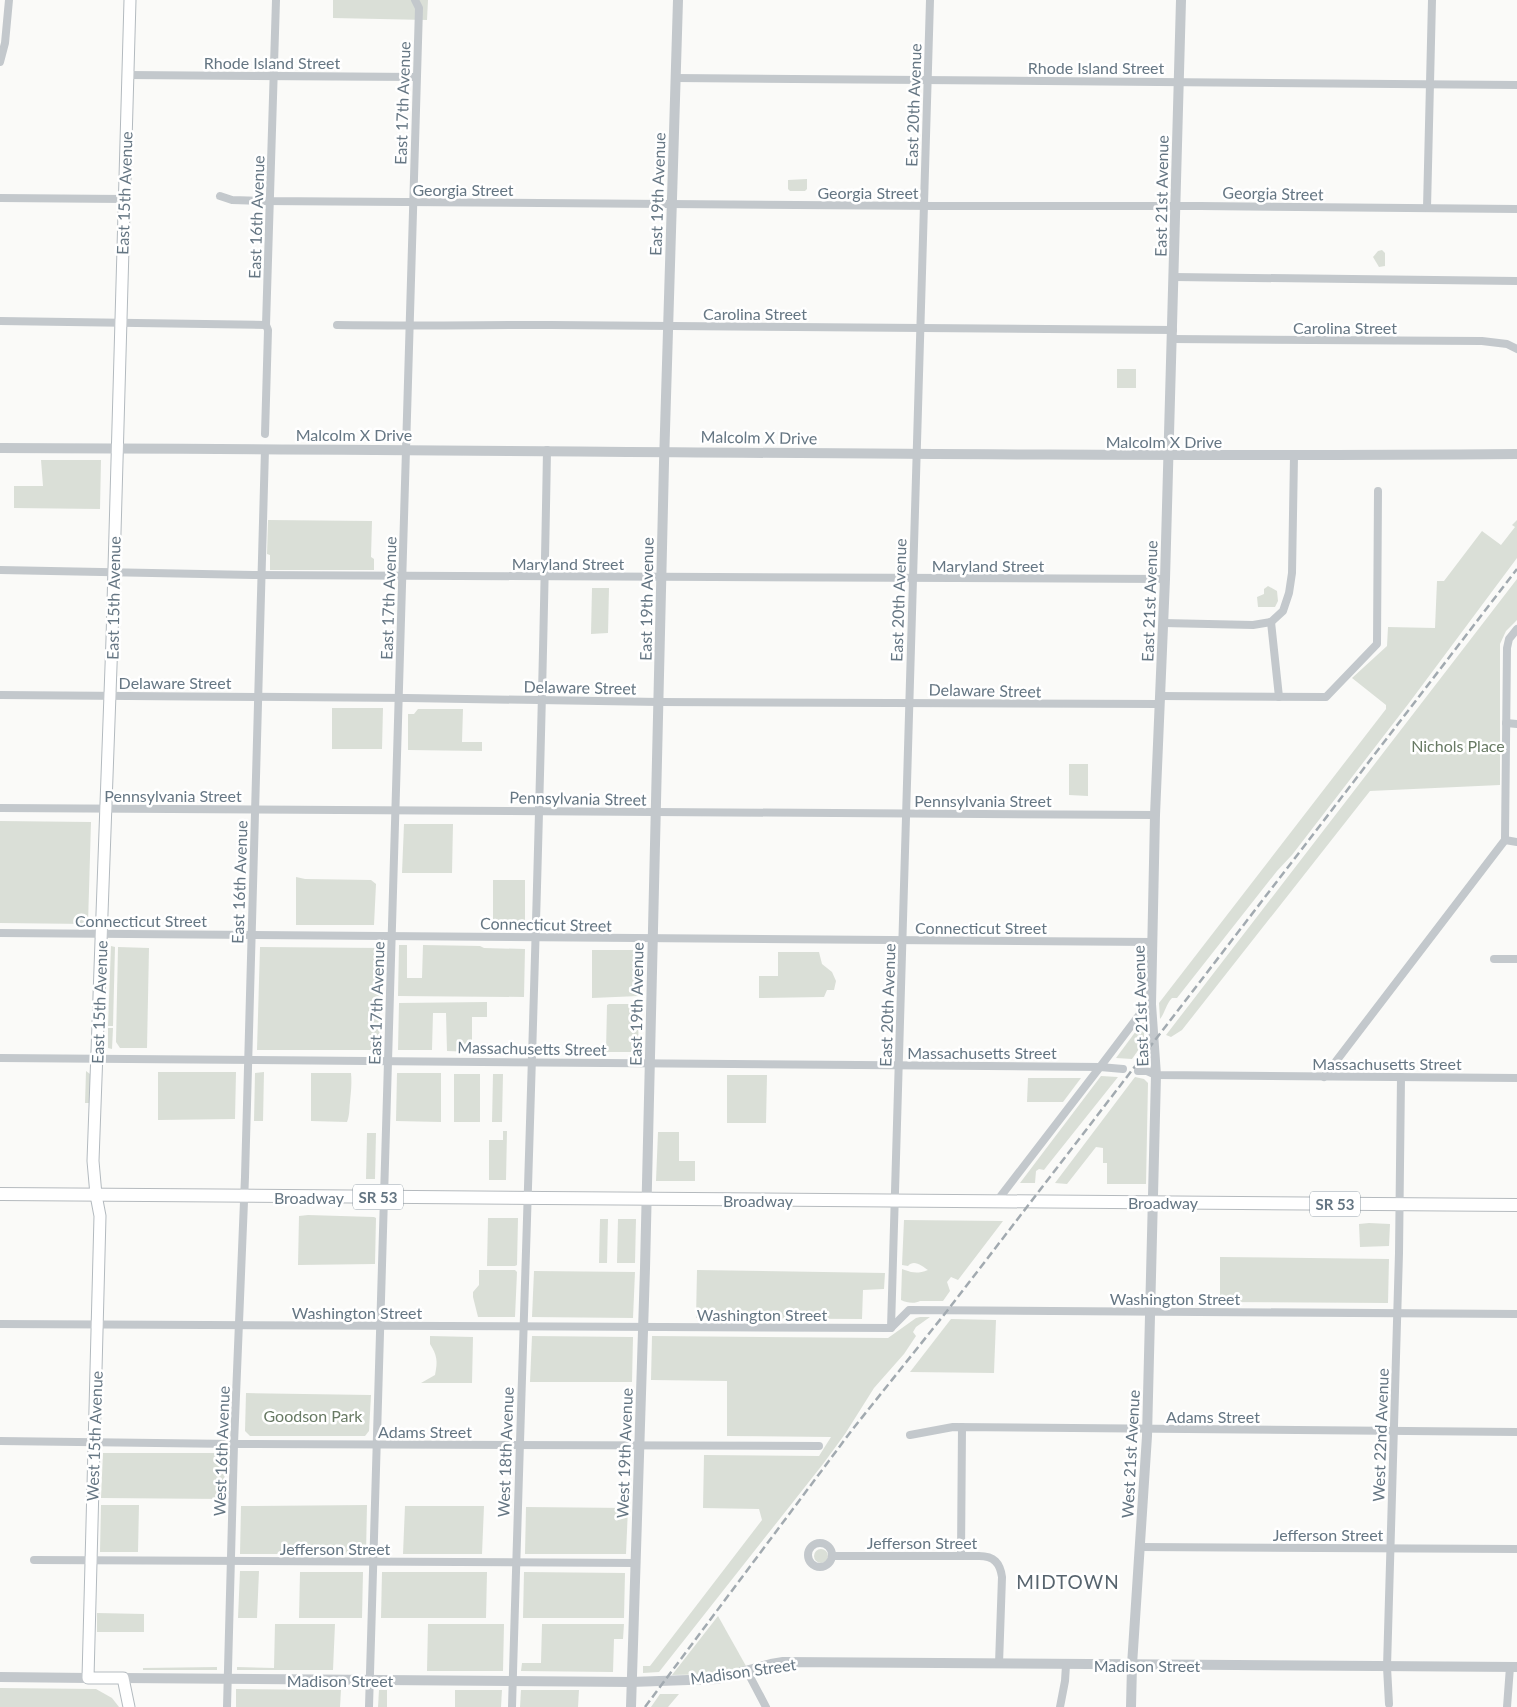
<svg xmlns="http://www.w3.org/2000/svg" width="1517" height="1707" viewBox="0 0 1517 1707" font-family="Lato,sans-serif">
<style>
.green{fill:#dadfd7}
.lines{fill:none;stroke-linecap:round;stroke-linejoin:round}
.secondary-casing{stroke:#b3babf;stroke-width:13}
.primary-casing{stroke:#b5babe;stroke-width:14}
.minor{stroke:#c3c8cc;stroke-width:8}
.tertiary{stroke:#c3c8cc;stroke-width:10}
.secondary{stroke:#fff;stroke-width:11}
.primary{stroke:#fff;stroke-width:12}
.rail{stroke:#a2aab0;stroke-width:2.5;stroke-dasharray:8 4;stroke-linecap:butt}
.labels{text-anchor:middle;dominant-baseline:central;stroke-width:5;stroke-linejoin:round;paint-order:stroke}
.shield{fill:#fff;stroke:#939fa8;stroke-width:1}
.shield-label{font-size:15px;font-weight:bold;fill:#657683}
.street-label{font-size:16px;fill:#657683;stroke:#fff}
.park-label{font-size:16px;fill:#687a64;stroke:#fff}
.quarter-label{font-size:19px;letter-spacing:1px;fill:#57646e;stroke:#fff}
</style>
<rect width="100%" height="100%" fill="#fafaf8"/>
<!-- green -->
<g class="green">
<path d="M 333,0 L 428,0 L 427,20 L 333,18 Z"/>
<path d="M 807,179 L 807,189 L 805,191 L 790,191 L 788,189 L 788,180 Z"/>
<path d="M 1382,250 L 1385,253 L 1385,266 L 1379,267 L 1373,257 L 1378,251 Z"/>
<rect x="1117" y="369" width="19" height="19"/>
<path d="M 41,460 L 101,460 L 100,509 L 14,508 L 14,486 L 43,486 Z"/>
<path d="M 268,520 L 372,521 L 371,557 L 374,559 L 374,570 L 270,570 L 270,555 L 267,554 Z"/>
<path d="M 1517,520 L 1517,558 L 1409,703 L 1292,855 L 1277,871 L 1177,998 L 1172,998 C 1166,1004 1165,1013 1160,1019 L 1159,1003 L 1386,709 L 1386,705 L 1352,678 L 1387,646 L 1388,627 L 1435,628 L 1437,581 L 1444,581 L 1482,531 L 1501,545 L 1515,527 L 1512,525 Z"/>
<path d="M 1517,579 L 1517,620 L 1506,631 L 1500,644 L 1500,785 L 1370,791 L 1182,1030 L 1171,1037 L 1166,1035 Z"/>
<path d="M 1268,586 L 1277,591 L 1278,601 L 1275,607 L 1258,607 L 1257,597 L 1264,594 L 1264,589 Z"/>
<path d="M 592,588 L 609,588 L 608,633 L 591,634 Z"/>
<path d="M 332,708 L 383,708 L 382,749 L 332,749 Z"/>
<path d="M 418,709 L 463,709 L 462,742 L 482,742 L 482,751 L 408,750 L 408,714 L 414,714 Z"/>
<path d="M 1069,764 L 1088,764 L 1088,796 L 1069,795 Z"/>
<path d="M 0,821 L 91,822 L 88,924 L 0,923 Z"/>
<path d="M 404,824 L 453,824 L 452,873 L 402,873 Z"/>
<path d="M 296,877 L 305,879 L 371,880 L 376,884 L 374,925 L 296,925 Z"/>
<rect x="493" y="880" width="32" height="46"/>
<path d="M 399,945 L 407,945 L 407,978 L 422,978 L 423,945 L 480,946 L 484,948 L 525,949 L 524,997 L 398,996 Z"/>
<path d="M 111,946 L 115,947 L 113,1026 L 108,1026 Z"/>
<path d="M 118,947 L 149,948 L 147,1048 L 120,1048 L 116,1042 Z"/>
<path d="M 260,947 L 382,948 L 379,1050 L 257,1050 Z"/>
<path d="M 592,950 L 641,950 L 639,996 L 592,998 Z"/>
<path d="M 778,952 L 819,952 L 822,964 L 832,972 L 836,981 L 834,990 L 827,990 L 824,997 L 759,998 L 759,976 L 778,976 Z"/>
<path d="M 487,1002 L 487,1017 L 472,1017 L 472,1052 L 447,1051 L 446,1013 L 433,1013 L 432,1050 L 398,1050 L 399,1003 Z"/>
<path d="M 609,1004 L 639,1004 L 638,1052 L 606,1052 L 607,1005 Z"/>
<path d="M 1142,1023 L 1144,1023 L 1144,1042 L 1132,1059 L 1116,1058 Z"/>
<path d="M 108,1028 L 113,1028 L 112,1049 L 108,1048 Z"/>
<path d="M 86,1071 L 90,1074 L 90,1103 L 85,1103 Z"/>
<path d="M 158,1072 L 236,1072 L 235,1119 L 158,1120 Z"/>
<path d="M 264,1072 L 263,1121 L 254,1121 L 255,1073 Z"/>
<path d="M 311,1073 L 351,1073 C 352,1084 351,1091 350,1102 C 349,1109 350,1114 347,1122 L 311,1121 Z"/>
<path d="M 397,1073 L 441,1073 L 441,1122 L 396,1121 Z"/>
<rect x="454" y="1074" width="26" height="48"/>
<path d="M 493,1074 L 503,1074 L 502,1122 L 492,1122 Z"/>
<path d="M 727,1075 L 767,1075 L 766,1123 L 727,1123 Z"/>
<path d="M 1101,1076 L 1118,1077 L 1047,1166 L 1044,1170 L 1039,1169 L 1036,1171 L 1035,1183 L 1020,1183 Z"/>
<path d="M 1135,1077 L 1144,1079 L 1148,1083 L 1146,1184 L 1107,1184 L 1107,1163 L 1103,1163 L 1103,1148 L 1096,1147 L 1067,1184 L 1055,1183 Z"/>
<path d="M 1028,1078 L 1081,1078 L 1063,1102 L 1027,1102 Z"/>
<path d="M 503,1131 L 507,1131 L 506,1180 L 489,1180 L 489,1140 L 503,1140 Z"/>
<path d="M 658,1132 L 679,1132 L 679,1161 L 695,1161 L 695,1181 L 656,1181 Z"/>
<path d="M 367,1133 L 376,1133 L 375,1179 L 366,1179 Z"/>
<path d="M 308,1215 L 374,1217 L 376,1218 L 375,1264 L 298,1265 L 299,1216 Z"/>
<path d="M 488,1218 L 518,1218 L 517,1265 L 515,1266 L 487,1266 Z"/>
<path d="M 600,1219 L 608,1219 L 607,1263 L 599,1263 Z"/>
<path d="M 618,1219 L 636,1219 L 635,1263 L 617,1263 Z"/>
<path d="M 904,1220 L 1003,1221 L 958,1280 L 951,1277 L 947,1282 L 950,1291 L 943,1301 L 920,1301 C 915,1304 907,1303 901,1300 L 902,1269 C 913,1273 917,1274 928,1270 C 922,1266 914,1259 908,1266 L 902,1265 Z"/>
<path d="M 1369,1223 L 1390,1224 L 1389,1246 L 1360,1247 L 1359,1224 Z"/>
<path d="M 1220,1257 L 1389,1259 L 1388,1303 L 1220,1302 Z"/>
<path d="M 479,1270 L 515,1270 L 517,1272 L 515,1317 L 478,1317 L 473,1297 L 473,1292 L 479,1285 Z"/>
<path d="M 697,1270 L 885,1273 L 884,1289 L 863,1290 L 862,1319 L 696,1318 Z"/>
<path d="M 534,1271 L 635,1272 L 633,1318 L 532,1317 Z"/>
<path d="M 920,1317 L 930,1317 L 916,1327 L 913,1332 L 916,1336 L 904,1354 L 874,1388 L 845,1434 L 823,1464 L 659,1672 L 643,1673 L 643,1666 L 650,1666 L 762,1520 L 759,1509 L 703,1508 L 704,1455 L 819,1456 L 831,1437 L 727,1436 L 727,1381 L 651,1380 L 652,1336 L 888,1338 L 916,1318 Z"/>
<path d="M 951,1319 L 996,1320 L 994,1373 L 910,1372 Z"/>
<path d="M 430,1336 L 473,1337 L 472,1383 L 421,1383 L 435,1375 C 438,1361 437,1355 430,1344 Z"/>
<path d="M 532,1336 L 633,1337 L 632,1382 L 530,1382 Z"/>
<path d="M 246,1393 L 371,1395 L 369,1431 L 365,1436 L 250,1436 L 245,1431 Z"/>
<path d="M 103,1453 L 225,1453 L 224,1499 L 101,1498 Z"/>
<path d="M 101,1505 L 139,1505 L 138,1552 L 100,1552 Z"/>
<path d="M 367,1505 L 366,1554 L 240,1554 L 241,1506 Z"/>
<path d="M 405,1506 L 484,1506 L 482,1554 L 403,1554 Z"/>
<path d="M 526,1507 L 628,1508 L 626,1554 L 525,1554 Z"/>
<circle cx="821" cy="1556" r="7"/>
<path d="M 240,1571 L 259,1571 L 257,1618 L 238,1618 Z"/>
<path d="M 300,1572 L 363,1572 L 362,1618 L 299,1618 Z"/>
<path d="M 382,1572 L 487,1572 L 486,1618 L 381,1618 Z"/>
<path d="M 524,1572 L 625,1573 L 624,1618 L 523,1618 Z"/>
<path d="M 97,1613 L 144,1614 L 144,1632 L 97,1632 Z"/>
<path d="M 718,1616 L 746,1666 L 719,1674 L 672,1675 Z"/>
<path d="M 275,1624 L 335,1624 L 333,1670 L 237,1670 L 237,1667 L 274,1668 Z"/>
<path d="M 428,1624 L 504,1624 L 503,1671 L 427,1671 Z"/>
<path d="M 542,1624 L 624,1624 L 623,1639 L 614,1639 L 613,1672 L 521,1671 L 522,1663 L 541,1663 Z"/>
<path d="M 217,1667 L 217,1670 L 143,1670 L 143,1668 Z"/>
<path d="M 0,1688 L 96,1689 L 112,1698 L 119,1707 L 0,1707 Z"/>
<path d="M 236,1689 L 341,1690 L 340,1707 L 236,1707 Z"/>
<path d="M 379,1690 L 387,1690 L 387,1707 L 378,1707 Z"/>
<path d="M 455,1690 L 502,1690 L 501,1707 L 455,1707 Z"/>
<path d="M 521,1690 L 579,1690 L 578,1707 L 520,1707 Z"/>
<path d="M 660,1694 L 679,1694 L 668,1707 L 651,1707 Z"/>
</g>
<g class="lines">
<!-- secondary casing -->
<g class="secondary-casing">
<path id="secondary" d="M 129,1707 L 123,1678 L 88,1678 L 100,1216 L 96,1195 L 93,1161 L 112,639 L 130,0"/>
</g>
<!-- primary casing -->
<g class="primary-casing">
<path id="primary" d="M 0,1194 L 1517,1205"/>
</g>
<!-- minor -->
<g class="minor">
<path d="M 0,62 L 5,43 L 9,0"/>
<path d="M 128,75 L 416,77"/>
<path d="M 676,78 L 1517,85"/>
<path d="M 220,196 L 232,200 L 263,201 L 934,206 L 1200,206 L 1517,209"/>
<path d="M 0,198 L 124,199"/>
<path d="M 1427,208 L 1432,0"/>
<path d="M 1174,277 L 1517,281"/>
<path d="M 0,321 L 266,325"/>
<path d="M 337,325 C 408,326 480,325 551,325 C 758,326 965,328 1173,330"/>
<path d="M 1172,339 L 1482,341 L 1507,344 L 1517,349"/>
<path d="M 265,434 L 268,330 L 266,325 L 276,0"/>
<path d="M 0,570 L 253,575 L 1165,579"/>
<path d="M 1271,622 L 1279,697"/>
<path d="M 1163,623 L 1253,625 L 1271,622 L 1283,611 L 1289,593 L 1292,573 L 1294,456"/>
<path d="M 0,695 L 407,698 L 659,702 L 1159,704"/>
<path d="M 1160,696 L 1326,697 L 1377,644 L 1378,491"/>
<path d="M 1506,723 L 1517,724"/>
<path d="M 0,808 L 1155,815"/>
<path d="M 1505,840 L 1507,648 L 1509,639 L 1517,629"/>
<path d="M 1505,840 L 1517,842"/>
<path d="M 0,933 L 1153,942"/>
<path d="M 1494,959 L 1517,959"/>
<path d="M 0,1058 L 1100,1067 L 1123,1069"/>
<path d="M 1138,1071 L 1147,1071 L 1156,1075 L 1517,1078"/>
<path d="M 1324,1077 L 1505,840"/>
<path d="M 997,1201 L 1100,1067 L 1140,1014 L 1151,1004"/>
<path d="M 0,1324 L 891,1328 L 909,1310 L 1517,1314"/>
<path d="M 891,1328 L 930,0"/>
<path d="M 910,1435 L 953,1427 L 1517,1432"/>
<path d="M 0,1441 L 234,1444 L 819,1446"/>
<circle cx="820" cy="1555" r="12"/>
<path d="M 1140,1547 L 1517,1549"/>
<path d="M 833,1556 L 979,1556 C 994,1556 1000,1563 1002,1577 L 999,1664"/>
<path d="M 961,1556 L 962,1427"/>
<path d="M 34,1560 L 636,1563"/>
<path d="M 747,1671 L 766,1707"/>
<path d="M 1389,1704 L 1387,1667 L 1399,1253 L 1401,1077"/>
<path d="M 227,1707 L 234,1444 L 245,1177 L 265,449"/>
<path d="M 369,1707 L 419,8 L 415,0"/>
<path d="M 512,1707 C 524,1288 540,869 547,450"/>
<path d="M 1060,1707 L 1065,1681 L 1066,1665"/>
<path d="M 1507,1707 L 1510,1667"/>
</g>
<!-- tertiary -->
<g class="tertiary">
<path d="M 0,448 C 506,449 1011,458 1517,454"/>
<path d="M 0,1677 L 88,1678"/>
<path d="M 123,1678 L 631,1682 L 717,1679 L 771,1664 L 783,1662 L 1517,1667"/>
<path d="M 631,1707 L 645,1268 L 664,463 L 678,0"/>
<path d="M 1131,1707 L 1132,1665 L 1147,1436 L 1156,1075 L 1151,1004 L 1155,815 L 1165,579 L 1181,0"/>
</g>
<!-- secondary -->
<use href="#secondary" class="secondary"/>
<!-- primary -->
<use href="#primary" class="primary"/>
<!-- rail -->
<path class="rail" d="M 645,1707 L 852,1430 L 947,1311 L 1517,569"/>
</g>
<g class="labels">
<!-- shield labels -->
<g class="shield">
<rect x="353" y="1184.5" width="50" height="25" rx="4"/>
<rect x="1310" y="1191.5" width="50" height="25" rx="4"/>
</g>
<g class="shield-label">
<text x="378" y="1197">SR 53</text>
<text x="1335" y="1204">SR 53</text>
</g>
<!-- street labels -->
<g class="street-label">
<text x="272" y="62">Rhode Island Street</text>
<text x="1096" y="67">Rhode Island Street</text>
<text transform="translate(402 103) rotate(-88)">East 17th Avenue</text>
<text transform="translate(913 105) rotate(-88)">East 20th Avenue</text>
<text x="463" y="189">Georgia Street</text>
<text x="868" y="192">Georgia Street</text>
<text transform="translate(124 193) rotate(-88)">East 15th Avenue</text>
<text transform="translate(1273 193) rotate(1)">Georgia Street</text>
<text transform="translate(657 194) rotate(-88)">East 19th Avenue</text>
<text transform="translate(1161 196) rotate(-89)">East 21st Avenue</text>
<text transform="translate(256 217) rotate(-88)">East 16th Avenue</text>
<text x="755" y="313">Carolina Street</text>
<text x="1345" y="327">Carolina Street</text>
<text x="354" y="434">Malcolm X Drive</text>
<text transform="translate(759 437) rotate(1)">Malcolm X Drive</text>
<text x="1164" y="441">Malcolm X Drive</text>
<text x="568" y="563">Maryland Street</text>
<text x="988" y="565">Maryland Street</text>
<text transform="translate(113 598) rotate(-89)">East 15th Avenue</text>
<text transform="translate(388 598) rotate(-88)">East 17th Avenue</text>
<text transform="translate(646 599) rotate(-89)">East 19th Avenue</text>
<text transform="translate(898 600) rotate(-88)">East 20th Avenue</text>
<text transform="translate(1149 601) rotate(-88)">East 21st Avenue</text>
<text x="175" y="682">Delaware Street</text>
<text transform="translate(580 687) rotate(1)">Delaware Street</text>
<text transform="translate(985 690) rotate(1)">Delaware Street</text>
<text x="173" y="795">Pennsylvania Street</text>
<text transform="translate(578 798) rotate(1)">Pennsylvania Street</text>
<text x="983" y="800">Pennsylvania Street</text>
<text transform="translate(239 882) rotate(-88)">East 16th Avenue</text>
<text x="141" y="920">Connecticut Street</text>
<text transform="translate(546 924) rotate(1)">Connecticut Street</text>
<text x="981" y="927">Connecticut Street</text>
<text transform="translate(99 1002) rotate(-88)">East 15th Avenue</text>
<text transform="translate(376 1003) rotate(-88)">East 17th Avenue</text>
<text transform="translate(636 1004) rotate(-89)">East 19th Avenue</text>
<text transform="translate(887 1005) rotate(-88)">East 20th Avenue</text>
<text transform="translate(1140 1006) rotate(-92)">East 21st Avenue</text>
<text transform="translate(532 1048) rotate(1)">Massachusetts Street</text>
<text x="982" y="1052">Massachusetts Street</text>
<text x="1387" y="1063">Massachusetts Street</text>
<text x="309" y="1197">Broadway</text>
<text x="758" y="1200">Broadway</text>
<text x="1163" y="1202">Broadway</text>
<text x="1175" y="1298">Washington Street</text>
<text x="357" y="1312">Washington Street</text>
<text x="762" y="1314">Washington Street</text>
<text x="1213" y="1416">Adams Street</text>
<text x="425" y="1431">Adams Street</text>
<text transform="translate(1380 1435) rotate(-88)">West 22nd Avenue</text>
<text transform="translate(94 1436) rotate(-88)">West 15th Avenue</text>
<text transform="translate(221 1451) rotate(-88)">West 16th Avenue</text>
<text transform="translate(505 1452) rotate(-88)">West 18th Avenue</text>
<text transform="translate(624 1453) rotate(-88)">West 19th Avenue</text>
<text transform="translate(1130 1454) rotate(-87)">West 21st Avenue</text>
<text x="1328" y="1534">Jefferson Street</text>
<text x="922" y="1542">Jefferson Street</text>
<text x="335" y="1548">Jefferson Street</text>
<text x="1147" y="1665">Madison Street</text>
<text transform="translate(743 1671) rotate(-8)">Madison Street</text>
<text x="340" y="1680">Madison Street</text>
</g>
<!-- park labels -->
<g class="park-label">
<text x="1458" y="745">Nichols Place</text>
<text x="313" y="1415">Goodson Park</text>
</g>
<!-- quarter labels -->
<g class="quarter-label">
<text x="1068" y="1581">MIDTOWN</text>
</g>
</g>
</svg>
